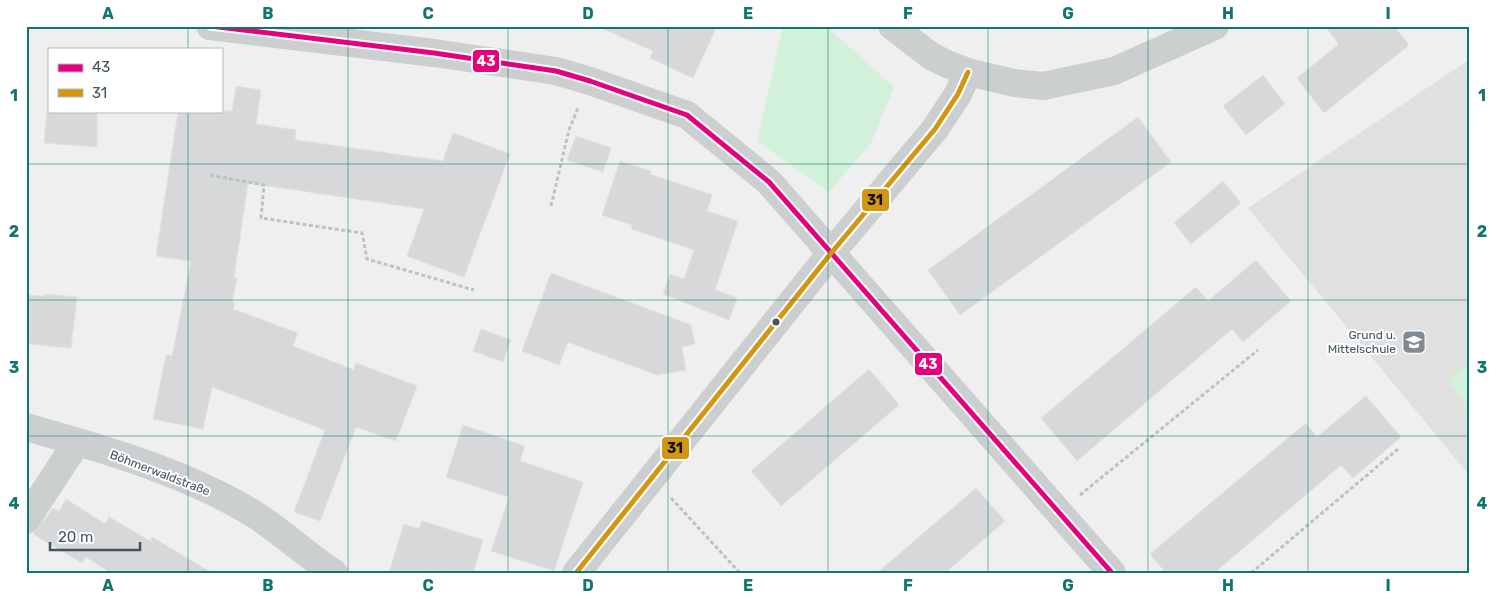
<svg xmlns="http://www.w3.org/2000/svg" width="1496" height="599" viewBox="0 0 1496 599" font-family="Rubik,sans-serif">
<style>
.education{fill:#e1e0e1}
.green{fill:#d1f1da}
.building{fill:#d6d8d9;stroke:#e1e1e2}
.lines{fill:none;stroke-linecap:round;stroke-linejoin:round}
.path{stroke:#b7c6bf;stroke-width:3;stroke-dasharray:4 2.5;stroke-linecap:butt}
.minor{stroke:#cbcfd0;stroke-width:28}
.tertiary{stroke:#cbcfd0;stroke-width:28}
.bus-1-casing{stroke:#fff;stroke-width:9}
.bus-2-casing{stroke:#fff;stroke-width:9}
.bus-1{stroke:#e5007d;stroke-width:5}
.bus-2{stroke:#d39613;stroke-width:5}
.grid{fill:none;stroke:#0f766e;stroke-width:1;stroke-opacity:0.55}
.bus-dot{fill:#44545d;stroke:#fff;stroke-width:2}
.labels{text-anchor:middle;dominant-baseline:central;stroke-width:4;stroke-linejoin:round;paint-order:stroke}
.poi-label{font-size:12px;fill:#44545d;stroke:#fff;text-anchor:end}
.street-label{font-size:12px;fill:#44545d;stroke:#fff}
.line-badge{stroke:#fff;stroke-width:2}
.badge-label{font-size:14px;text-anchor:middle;font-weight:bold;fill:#fff}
.pale-badge-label{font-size:14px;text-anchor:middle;font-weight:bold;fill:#111}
.neatline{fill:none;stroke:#0f766e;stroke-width:2}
.grid-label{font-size:16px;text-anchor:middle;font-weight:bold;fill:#0f766e}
</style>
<rect width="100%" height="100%" fill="#f0efef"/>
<!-- education -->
<path class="education" d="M 1470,59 L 1470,476 L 1248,208 Z"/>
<!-- green -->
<g class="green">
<path d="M 783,26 L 826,26 L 894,87 L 871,143 L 829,192 L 757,141 Z"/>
<path d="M 1470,363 L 1470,411 L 1447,379 Z"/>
</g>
<!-- building -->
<g class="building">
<path d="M 597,26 L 717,26 L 693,78 L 650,58 L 653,51 Z"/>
<path d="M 1325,26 L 1394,26 L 1409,45 L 1324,113 L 1297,78 L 1339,44 Z"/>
<path d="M 1263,75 L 1285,104 L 1246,135 L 1223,106 Z"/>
<path d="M 236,86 L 261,90 L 256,124 L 296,130 L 295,140 L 443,161 L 453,133 L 510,154 L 464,277 L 407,256 L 424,209 L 248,183 L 234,277 L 237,278 L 232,302 L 235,303 L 233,309 L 298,333 L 293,346 L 354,370 L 356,363 L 417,386 L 396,441 L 356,427 L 320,521 L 294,512 L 325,430 L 212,387 L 203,429 L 153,419 L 166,355 L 172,356 L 191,261 L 156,256 L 178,111 L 232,111 Z"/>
<path d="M 47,111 L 97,111 L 97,147 L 44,143 Z"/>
<path d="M 1138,117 L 1171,162 L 960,315 L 928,270 Z"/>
<path d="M 576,136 L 611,148 L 603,172 L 567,160 Z"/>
<path d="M 620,161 L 651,171 L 650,174 L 712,195 L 707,211 L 738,221 L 715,290 L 737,298 L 729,320 L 663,294 L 670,274 L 684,279 L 694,250 L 631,229 L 632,225 L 602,215 Z"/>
<path d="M 1223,181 L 1241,203 L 1191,244 L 1174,223 Z"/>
<path d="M 1256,260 L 1291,301 L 1243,342 L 1232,329 L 1077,461 L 1041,418 L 1196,287 L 1208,301 Z"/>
<path d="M 551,273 L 691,325 L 695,344 L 682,347 L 686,370 L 657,375 L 568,342 L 559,365 L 522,351 Z"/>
<path d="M 45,294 L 77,297 L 71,348 L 29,344 L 29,338 L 26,338 L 26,295 L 45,296 Z"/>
<path d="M 481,329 L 511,340 L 503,362 L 473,351 Z"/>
<path d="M 869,369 L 899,405 L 781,506 L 751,471 Z"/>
<path d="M 1366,396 L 1401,437 L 1353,478 L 1341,465 L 1214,573 L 1166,573 L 1150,554 L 1306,423 L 1317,437 Z"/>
<path d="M 463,425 L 525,446 L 520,461 L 583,482 L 554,571 L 491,551 L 509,497 L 446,477 Z"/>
<path d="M 976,488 L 1005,521 L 945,573 L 877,573 Z"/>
<path d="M 66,499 L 105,524 L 109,517 L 150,541 L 152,537 L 212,573 L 111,573 L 86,557 L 82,563 L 33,534 L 53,508 L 59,511 Z"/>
<path d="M 422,521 L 483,540 L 473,573 L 389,573 L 404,524 L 419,529 Z"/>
</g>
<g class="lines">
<!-- path -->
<g class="path">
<path d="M 210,175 L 264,185 L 261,218 L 362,233 L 367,259 L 474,290"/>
<path d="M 551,206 L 569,130 L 578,108"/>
<path d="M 1080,495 L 1258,350"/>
<path d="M 671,498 L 740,573"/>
<path d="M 1251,573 L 1398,449"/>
</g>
<!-- minor -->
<g class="minor">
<path d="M 210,26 L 434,53 L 556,71 L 590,81 L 687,115 L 769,182 L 1112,573"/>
<path d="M 26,427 C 104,449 185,472 254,514 C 282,532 306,555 334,573"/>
<path d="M 26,520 L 77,442"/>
<path d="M 576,573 L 832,252 L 935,129 L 958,94 L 968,72"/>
</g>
<!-- tertiary -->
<path class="tertiary" d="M 892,26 L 931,56 L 947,64 L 968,72 L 1014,83 L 1043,86 L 1114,71 L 1215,26"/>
<!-- bus-1 casing -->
<g class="bus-1-casing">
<path id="bus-1" d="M 210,26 L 434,53 L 556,71 L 590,81 L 687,115 L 769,182 L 1112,573"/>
</g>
<!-- bus-2 casing -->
<g class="bus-2-casing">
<path id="bus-2" d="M 576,573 L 832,252 L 935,129 L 958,94 L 968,72"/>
</g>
<!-- bus-1 -->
<use href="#bus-1" class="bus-1"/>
<!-- bus-2 -->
<use href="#bus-2" class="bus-2"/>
</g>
<!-- grid -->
<path class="grid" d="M 188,26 L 188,49M 348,26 L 348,573M 508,26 L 508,573M 668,26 L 668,573M 828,26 L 828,573M 988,26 L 988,573M 1148,26 L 1148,573M 1308,26 L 1308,573M 188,111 L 188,573M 26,164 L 1470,164M 26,300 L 1470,300M 26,436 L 1470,436"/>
<!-- icons -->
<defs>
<g id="school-square" transform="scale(1.25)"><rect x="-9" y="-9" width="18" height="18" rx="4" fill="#808a90" stroke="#fff"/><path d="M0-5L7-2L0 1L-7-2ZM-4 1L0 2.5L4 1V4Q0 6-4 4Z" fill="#fff"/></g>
</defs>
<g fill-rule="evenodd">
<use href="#school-square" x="1414" y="342"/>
</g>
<!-- markers -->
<circle class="bus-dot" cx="776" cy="322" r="4.5"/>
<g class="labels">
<!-- poi labels -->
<g class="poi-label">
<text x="1396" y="335">Grund u.<tspan x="1396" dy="14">Mittelschule</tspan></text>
</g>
<!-- street labels -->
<g class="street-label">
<text transform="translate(160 473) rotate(21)">Böhmerwaldstraße</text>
</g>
</g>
<g class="line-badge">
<rect x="472" y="49" width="28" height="24" rx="5" fill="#e5007d"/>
<rect x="861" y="188" width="29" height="24" rx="5" fill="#d39613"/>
<rect x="914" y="352" width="29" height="24" rx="5" fill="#e5007d"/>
<rect x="661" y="436" width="29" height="24" rx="5" fill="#d39613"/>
</g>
<g class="badge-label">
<text x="486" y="66">43</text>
<text x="928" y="369">43</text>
</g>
<g class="pale-badge-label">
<text x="875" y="205">31</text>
<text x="675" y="453">31</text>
</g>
<!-- border -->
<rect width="1496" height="599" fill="none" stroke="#ffffff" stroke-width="55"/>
<!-- legend -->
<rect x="48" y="48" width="175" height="65" fill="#ffffff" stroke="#b4bbbe"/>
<rect x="58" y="64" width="25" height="8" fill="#e5007d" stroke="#b4bbbe"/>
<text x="92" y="72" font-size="15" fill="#44545d">43</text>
<rect x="58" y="89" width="25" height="8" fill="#d39613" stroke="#b4bbbe"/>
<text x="92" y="98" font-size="15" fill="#44545d">31</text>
<!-- scale -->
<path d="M50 542v8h90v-8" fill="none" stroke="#44545d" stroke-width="2.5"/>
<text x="58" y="542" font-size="15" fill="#44545d" stroke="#ffffff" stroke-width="4" paint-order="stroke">20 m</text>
<rect x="28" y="28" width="1440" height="544" class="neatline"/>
<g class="grid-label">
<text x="108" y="19">A</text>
<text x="268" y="19">B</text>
<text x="428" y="19">C</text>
<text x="588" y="19">D</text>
<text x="748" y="19">E</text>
<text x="908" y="19">F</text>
<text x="1068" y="19">G</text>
<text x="1228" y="19">H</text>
<text x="1388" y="19">I</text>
<text x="14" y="101">1</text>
<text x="1482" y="101">1</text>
<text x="14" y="237">2</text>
<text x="1482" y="237">2</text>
<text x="14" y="373">3</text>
<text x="1482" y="373">3</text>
<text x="14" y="509">4</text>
<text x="1482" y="509">4</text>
<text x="108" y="591">A</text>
<text x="268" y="591">B</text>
<text x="428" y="591">C</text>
<text x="588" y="591">D</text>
<text x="748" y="591">E</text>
<text x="908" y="591">F</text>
<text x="1068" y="591">G</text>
<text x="1228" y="591">H</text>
<text x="1388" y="591">I</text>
</g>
</svg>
